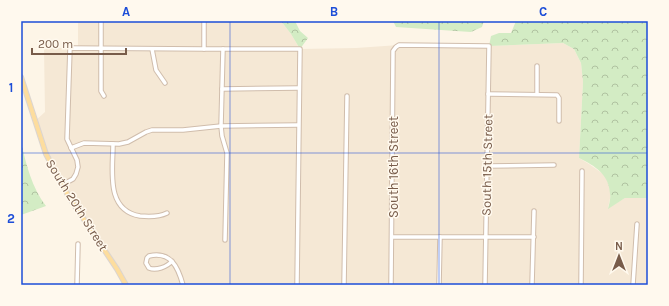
<svg xmlns="http://www.w3.org/2000/svg" width="669" height="306" viewBox="0 0 669 306" font-family="Karla,sans-serif">
<style>
.residential{fill:#f5e8d5}
.forest{fill:url(#forest-crowns)}
.lines{fill:none;stroke-linecap:round;stroke-linejoin:round}
.minor-casing{stroke:#d0bdac;stroke-width:5.5}
.major-casing{stroke:#dcd5d0;stroke-width:6}
.minor{stroke:#fff;stroke-width:3.5}
.major{stroke:#fddd9e;stroke-width:4}
.grid{fill:none;stroke:#1d4ed8;stroke-width:1;stroke-opacity:0.55}
.labels{text-anchor:middle;dominant-baseline:central;stroke-width:3;stroke-linejoin:round;paint-order:stroke}
.street-label{font-size:13px;fill:#785c4a;stroke:#fff9ee}
.neatline{fill:none;stroke:#1d4ed8;stroke-width:1.5}
.grid-label{font-size:13px;text-anchor:middle;font-weight:bold;fill:#1d4ed8}
</style>
<defs>
<pattern id="forest-crowns" width="20" height="18" patternUnits="userSpaceOnUse"><rect width="20" height="18" fill="#d3ecc4"/><path d="M2 6a3 3 0 1 1 6 0M12 15a3 3 0 1 1 6 0" fill="none" stroke="#b0c2a1"/></pattern>
</defs>
<rect width="100%" height="100%" fill="#fdf5e7"/>
<!-- residential -->
<path class="residential" d="M 78,21 L 281,21 L 291,34 L 300,49 L 356,48 L 399,45 L 489,46 L 563,43 L 574,49 L 581,63 L 583,82 L 579,158 L 589,164 L 606,176 L 611,194 L 608,208 L 625,198 L 648,198 L 648,285 L 126,285 L 69,197 L 46,154 L 35,121 L 45,112 L 44,48 L 78,48 Z"/>
<!-- forest -->
<g class="forest">
<path d="M 281,21 L 295,21 L 300,31 L 308,38 L 300,49 L 291,34 Z"/>
<path d="M 393,21 L 484,21 L 482,27 L 471,32 L 396,27 Z"/>
<path d="M 516,21 L 648,21 L 648,198 L 625,198 L 608,209 C 609,204 611,198 610,194 C 609,174 595,166 579,158 L 583,82 L 581,63 L 574,49 L 563,43 L 489,46 L 491,36 L 499,33 L 511,33 Z"/>
<path d="M 21,142 C 26,164 32,188 46,206 L 21,215 Z"/>
</g>
<g class="lines">
<!-- minor casing -->
<g class="minor-casing">
<g id="minor">
<path d="M 101,21 L 101,91 L 104,96"/>
<path d="M 152,49 L 156,70 L 165,83"/>
<path d="M 204,49 L 204,21"/>
<path d="M 223,49 L 221,126 L 222,136 L 227,153 L 225,240"/>
<path d="M 537,66 L 537,94"/>
<path d="M 222,89 L 299,88"/>
<path d="M 488,94 L 557,95 L 559,98 L 559,121"/>
<path d="M 113,144 C 113,170 105,210 140,216 C 150,217 159,217 167,213"/>
<path d="M 71,148 L 84,143 L 119,144 L 128,142 L 146,132 L 152,130 L 183,130 L 221,126 L 298,125"/>
<path d="M 487,166 L 554,165"/>
<path d="M 62,185 L 73,179 L 76,174 L 78,167 L 77,160 L 67,139 L 70,48 L 204,49 L 300,49 L 297,285"/>
<path d="M 392,237 L 534,237"/>
<path d="M 172,261 C 167,267 156,271 149,268 L 146,263 L 147,258 L 149,256 C 171,251 178,267 183,285"/>
<path d="M 77,285 L 78,244"/>
<path d="M 344,285 L 347,96"/>
<path d="M 391,285 L 393,51 L 396,47 L 399,45 L 489,46 L 485,285"/>
<path d="M 439,285 L 440,237"/>
<path d="M 532,285 L 534,211"/>
<path d="M 581,285 L 582,171"/>
<path d="M 633,285 L 637,224"/>
</g>
</g>
<!-- major casing -->
<g class="major-casing">
<path id="major" d="M 21,77 L 46,154 L 69,197 L 117,269 L 126,285"/>
</g>
<!-- minor -->
<use href="#minor" class="minor"/>
<!-- major -->
<use href="#major" class="major"/>
</g>
<!-- grid -->
<path class="grid" d="M 230,21 L 230,285M 439,21 L 439,285M 21,153 L 648,153"/>
<g class="labels">
<!-- street labels -->
<g class="street-label">
<text transform="translate(487 165) rotate(-89)">South 15th Street</text>
<text transform="translate(393 167) rotate(-90)">South 16th Street</text>
<text transform="translate(77 205) rotate(58)">South 20th Street</text>
</g>
</g>
<!-- border -->
<rect width="669" height="306" fill="none" stroke="#fff9ee" stroke-width="44"/>
<!-- north arrow -->
<g transform="translate(619 256)" stroke="#fff9ee" stroke-width="3" paint-order="stroke">
<path d="M0-3L7 15L0 10L-7 15Z" fill="#785c4a"/>
<text y="-6" font-size="11" font-weight="bold" text-anchor="middle" fill="#785c4a">N</text>
</g>
<!-- scale -->
<path d="M32 48v6h94v-6" fill="none" stroke="#785c4a" stroke-width="2"/>
<text x="38" y="48" font-size="12" fill="#785c4a" stroke="#fff9ee" stroke-width="3" paint-order="stroke">200 m</text>
<rect x="22" y="22" width="625" height="262" class="neatline"/>
<g class="grid-label">
<text x="126" y="16">A</text>
<text x="334" y="16">B</text>
<text x="543" y="16">C</text>
<text x="11" y="92">1</text>
<text x="11" y="223">2</text>
</g>
</svg>
